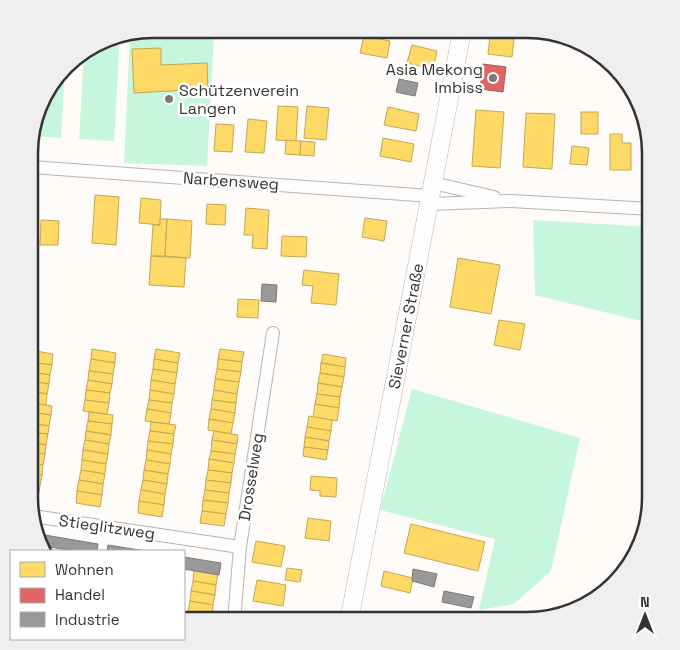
<svg xmlns="http://www.w3.org/2000/svg" width="680" height="650" viewBox="0 0 680 650" font-family="'Space Grotesk',sans-serif">
<style>
.green{fill:#c6f7dc}
.homes{fill:#ffd966;stroke:#c2a756}
.shops{fill:#e06666;stroke:#ad5756}
.industry{fill:#999;stroke:#7b7a7a}
.lines{fill:none;stroke-linecap:round;stroke-linejoin:round}
.minor-casing{stroke:#b6b4b3;stroke-width:14}
.secondary-casing{stroke:#b6b4b3;stroke-width:19}
.minor{stroke:#fffefe;stroke-width:12}
.secondary{stroke:#fffefe;stroke-width:18}
.poi-dot{fill:#7b7978;stroke:#fff;stroke-width:2}
.labels{text-anchor:middle;dominant-baseline:central;stroke-width:5;stroke-linejoin:round;paint-order:stroke}
.poi-label{font-size:16px;fill:#353332;stroke:#fff;text-anchor:end}
.street-label{font-size:16px;fill:#353332;stroke:#fff}
.rim{fill:none;stroke:#353332;stroke-width:2.5}
</style>
<rect width="100%" height="100%" fill="#fefbf9"/>
<!-- green -->
<g class="green">
<path d="M 214,34 L 207,166 L 124,163 L 130,35 Z"/>
<path d="M 112,35 L 120,35 L 114,141 L 79,139 L 84,52 Z"/>
<path d="M 65,66 L 61,138 L 31,136 C 31,109 49,86 65,66 Z"/>
<path d="M 533,220 L 651,227 L 651,288 L 645,289 L 645,322 L 535,295 Z"/>
<path d="M 412,389 L 580,438 L 551,571 L 514,604 L 479,610 L 495,539 L 380,510 Z"/>
</g>
<!-- homes -->
<g class="homes">
<path d="M 364,36 L 390,41 L 387,58 L 360,53 Z"/>
<path d="M 490,36 L 514,39 L 512,57 L 488,54 Z"/>
<path d="M 412,45 L 437,51 L 433,69 L 407,63 Z"/>
<path d="M 161,48 L 161,65 L 207,63 L 208,89 L 134,93 L 132,49 Z"/>
<path d="M 278,106 L 298,107 L 296,141 L 276,140 Z"/>
<path d="M 307,106 L 329,108 L 326,140 L 304,138 Z"/>
<path d="M 388,107 L 419,114 L 416,131 L 384,125 Z"/>
<path d="M 476,110 L 504,112 L 500,168 L 472,166 Z"/>
<rect x="581" y="112" width="17" height="22"/>
<path d="M 526,113 L 555,114 L 552,169 L 523,167 Z"/>
<path d="M 248,119 L 267,121 L 264,153 L 245,152 Z"/>
<path d="M 216,124 L 234,125 L 232,152 L 214,151 Z"/>
<path d="M 610,134 L 622,134 L 622,143 L 631,143 L 631,170 L 610,170 Z"/>
<path d="M 383,138 L 414,144 L 411,162 L 380,156 Z"/>
<path d="M 286,140 L 301,141 L 300,155 L 285,154 Z"/>
<path d="M 301,141 L 315,142 L 314,156 L 300,155 Z"/>
<path d="M 572,146 L 589,148 L 587,165 L 570,164 Z"/>
<path d="M 95,195 L 119,197 L 116,245 L 92,243 Z"/>
<path d="M 141,198 L 161,200 L 160,225 L 139,223 Z"/>
<path d="M 207,204 L 226,205 L 225,225 L 206,224 Z"/>
<path d="M 246,208 L 269,210 L 267,249 L 252,248 L 253,235 L 244,235 Z"/>
<path d="M 365,218 L 387,221 L 384,241 L 362,237 Z"/>
<path d="M 160,219 L 167,219 L 165,256 L 151,256 L 153,225 L 160,225 Z"/>
<path d="M 167,219 L 192,221 L 190,258 L 165,256 Z"/>
<path d="M 41,220 L 59,221 L 58,245 L 40,245 Z"/>
<path d="M 282,236 L 307,237 L 306,257 L 281,256 Z"/>
<path d="M 151,256 L 186,258 L 184,287 L 149,285 Z"/>
<path d="M 458,258 L 500,265 L 491,314 L 450,307 Z"/>
<path d="M 304,270 L 339,274 L 336,305 L 311,303 L 313,286 L 302,285 Z"/>
<path d="M 238,299 L 259,300 L 258,318 L 237,317 Z"/>
<path d="M 499,320 L 525,324 L 520,350 L 494,345 Z"/>
<path d="M 92,349 L 116,353 L 115,363 L 91,359 Z"/>
<path d="M 156,349 L 180,353 L 178,363 L 154,359 Z"/>
<path d="M 220,349 L 244,352 L 242,362 L 218,359 Z"/>
<path d="M 30,350 L 53,354 L 52,365 L 30,362 Z"/>
<path d="M 323,354 L 346,358 L 345,367 L 321,363 Z"/>
<path d="M 91,359 L 115,363 L 113,374 L 89,371 Z"/>
<path d="M 154,359 L 178,363 L 177,373 L 153,369 Z"/>
<path d="M 218,359 L 242,362 L 241,372 L 217,369 Z"/>
<path d="M 30,362 L 52,365 L 50,375 L 30,372 Z"/>
<path d="M 321,363 L 345,367 L 344,377 L 320,373 Z"/>
<path d="M 153,369 L 177,373 L 175,384 L 151,380 Z"/>
<path d="M 217,369 L 241,372 L 239,382 L 215,379 Z"/>
<path d="M 89,371 L 113,374 L 112,384 L 88,380 Z"/>
<path d="M 30,372 L 50,375 L 49,384 L 30,381 Z"/>
<path d="M 320,373 L 344,377 L 342,387 L 318,383 Z"/>
<path d="M 215,379 L 239,382 L 237,394 L 214,390 Z"/>
<path d="M 88,380 L 112,384 L 110,393 L 86,390 Z"/>
<path d="M 151,380 L 175,384 L 174,394 L 150,390 Z"/>
<path d="M 30,381 L 49,384 L 47,394 L 30,391 Z"/>
<path d="M 318,383 L 342,387 L 340,397 L 317,394 Z"/>
<path d="M 86,390 L 110,393 L 109,403 L 85,400 Z"/>
<path d="M 150,390 L 174,394 L 172,403 L 149,400 Z"/>
<path d="M 214,390 L 237,394 L 236,403 L 212,400 Z"/>
<path d="M 30,391 L 47,394 L 46,405 L 30,403 Z"/>
<path d="M 317,394 L 340,397 L 339,408 L 315,404 Z"/>
<path d="M 85,400 L 109,403 L 107,414 L 83,411 Z"/>
<path d="M 149,400 L 172,403 L 171,413 L 147,409 Z"/>
<path d="M 212,400 L 236,403 L 235,413 L 211,409 Z"/>
<path d="M 30,403 L 52,406 L 51,415 L 30,412 Z"/>
<path d="M 315,404 L 339,408 L 337,421 L 313,417 Z"/>
<path d="M 147,409 L 171,413 L 169,424 L 145,421 Z"/>
<path d="M 211,409 L 235,413 L 233,423 L 209,419 Z"/>
<path d="M 30,412 L 51,415 L 49,426 L 29,423 Z"/>
<path d="M 89,412 L 113,415 L 112,424 L 88,421 Z"/>
<path d="M 309,416 L 332,420 L 331,431 L 307,427 Z"/>
<path d="M 209,419 L 233,423 L 231,434 L 208,430 Z"/>
<path d="M 88,421 L 112,424 L 111,435 L 86,431 Z"/>
<path d="M 151,422 L 176,425 L 174,434 L 150,431 Z"/>
<path d="M 29,423 L 49,426 L 48,434 L 29,432 Z"/>
<path d="M 307,427 L 331,431 L 329,441 L 305,437 Z"/>
<path d="M 86,431 L 111,435 L 109,444 L 85,440 Z"/>
<path d="M 150,431 L 174,434 L 173,444 L 148,441 Z"/>
<path d="M 214,431 L 238,435 L 237,444 L 212,440 Z"/>
<path d="M 29,432 L 48,434 L 46,445 L 29,442 Z"/>
<path d="M 305,437 L 329,441 L 328,450 L 304,447 Z"/>
<path d="M 85,440 L 109,444 L 108,454 L 83,450 Z"/>
<path d="M 212,440 L 237,444 L 235,454 L 211,451 Z"/>
<path d="M 148,441 L 173,444 L 171,454 L 147,450 Z"/>
<path d="M 29,442 L 46,445 L 45,454 L 29,452 Z"/>
<path d="M 304,447 L 328,450 L 326,460 L 303,456 Z"/>
<path d="M 83,450 L 108,454 L 106,464 L 82,460 Z"/>
<path d="M 147,450 L 171,454 L 170,464 L 146,460 Z"/>
<path d="M 211,451 L 235,454 L 234,463 L 209,459 Z"/>
<path d="M 29,452 L 45,454 L 43,465 L 29,462 Z"/>
<path d="M 209,459 L 234,463 L 232,473 L 208,470 Z"/>
<path d="M 82,460 L 106,464 L 105,474 L 81,470 Z"/>
<path d="M 146,460 L 170,464 L 168,474 L 144,470 Z"/>
<path d="M 29,462 L 43,465 L 42,475 L 29,473 Z"/>
<path d="M 81,470 L 105,474 L 103,484 L 79,480 Z"/>
<path d="M 144,470 L 168,474 L 167,484 L 143,480 Z"/>
<path d="M 208,470 L 232,473 L 231,483 L 206,480 Z"/>
<path d="M 29,473 L 42,475 L 40,486 L 29,484 Z"/>
<path d="M 311,476 L 337,478 L 336,497 L 320,496 L 320,491 L 310,490 Z"/>
<path d="M 79,480 L 103,484 L 102,495 L 77,491 Z"/>
<path d="M 143,480 L 167,484 L 165,494 L 141,490 Z"/>
<path d="M 206,480 L 231,483 L 229,493 L 205,490 Z"/>
<path d="M 29,484 L 40,486 L 38,498 L 29,496 Z"/>
<path d="M 141,490 L 165,494 L 164,505 L 139,501 Z"/>
<path d="M 205,490 L 229,493 L 228,503 L 203,500 Z"/>
<path d="M 77,491 L 102,495 L 100,507 L 76,503 Z"/>
<path d="M 203,500 L 228,503 L 226,514 L 202,511 Z"/>
<path d="M 139,501 L 164,505 L 162,517 L 138,513 Z"/>
<path d="M 202,511 L 226,514 L 224,526 L 200,523 Z"/>
<path d="M 308,518 L 331,521 L 329,541 L 305,538 Z"/>
<path d="M 411,524 L 485,542 L 478,571 L 404,553 Z"/>
<path d="M 256,541 L 285,546 L 281,567 L 252,562 Z"/>
<path d="M 287,568 L 302,570 L 300,582 L 285,580 Z"/>
<path d="M 194,571 L 218,574 L 216,585 L 193,581 Z"/>
<path d="M 384,571 L 413,578 L 410,593 L 381,586 Z"/>
<path d="M 257,580 L 286,585 L 283,606 L 253,601 Z"/>
<path d="M 193,581 L 216,585 L 215,595 L 191,591 Z"/>
<path d="M 191,591 L 215,595 L 213,605 L 190,601 Z"/>
<path d="M 190,601 L 213,605 L 212,616 L 188,612 Z"/>
<path d="M 188,612 L 212,616 L 211,621 L 187,621 Z"/>
</g>
<!-- shops -->
<path class="shops" d="M 483,64 L 506,67 L 503,92 L 480,89 Z"/>
<!-- industry -->
<g class="industry">
<path d="M 399,79 L 418,83 L 415,96 L 396,92 Z"/>
<path d="M 262,284 L 277,285 L 276,302 L 261,301 Z"/>
<path d="M 45,535 L 98,544 L 97,551 L 74,551 L 44,546 Z"/>
<path d="M 108,545 L 146,551 L 107,551 Z"/>
<path d="M 184,557 L 221,563 L 219,575 L 184,569 Z"/>
<path d="M 413,569 L 437,574 L 434,587 L 412,581 Z"/>
<path d="M 444,591 L 474,597 L 471,608 L 442,602 Z"/>
</g>
<g class="lines">
<!-- minor casing -->
<g class="minor-casing">
<g id="minor">
<path d="M 31,167 L 431,196"/>
<path d="M 433,183 L 494,197"/>
<path d="M 429,204 L 511,201 L 651,209"/>
<path d="M 33,516 L 240,547"/>
<path d="M 234,621 L 240,547 L 273,333"/>
</g>
</g>
<!-- secondary casing -->
<g class="secondary-casing">
<path id="secondary" d="M 349,621 L 462,31"/>
</g>
<!-- minor -->
<use href="#minor" class="minor"/>
<!-- secondary -->
<use href="#secondary" class="secondary"/>
</g>
<!-- markers -->
<g class="poi-dot">
<circle cx="493" cy="78" r="5"/>
<circle cx="169" cy="99" r="5"/>
</g>
<g class="labels">
<!-- poi labels -->
<g class="poi-label">
<text x="483" y="69">Asia Mekong<tspan x="483" dy="18">Imbiss</tspan></text>
<text x="179" y="90" text-anchor="start">Schützenverein<tspan x="179" dy="18">Langen</tspan></text>
</g>
<!-- street labels -->
<g class="street-label">
<text transform="translate(231 181) rotate(4)">Narbensweg</text>
<text transform="translate(406 326) rotate(-79)">Sieverner Straße</text>
<text transform="translate(251 477) rotate(-81)">Drosselweg</text>
<text transform="translate(107 527) rotate(8)">Stieglitzweg</text>
</g>
</g>
<!-- crop -->
<path d="M0 0H680V650H0ZM153 38H527A115 115 0 0 1 642 153V497A115 115 0 0 1 527 612H153A115 115 0 0 1 38 497V153A115 115 0 0 1 153 38Z" fill="#efefef" fill-rule="evenodd"/>
<path class="rim" d="M153 38H527A115 115 0 0 1 642 153V497A115 115 0 0 1 527 612H153A115 115 0 0 1 38 497V153A115 115 0 0 1 153 38Z"/>
<!-- legend -->
<rect x="10" y="550" width="175" height="90" fill="#ffffff" stroke="#aeadad"/>
<rect x="20" y="562" width="25" height="15" fill="#ffd966" stroke="#aeadad"/>
<text x="55" y="575" font-size="15" fill="#353332">Wohnen</text>
<rect x="20" y="588" width="25" height="15" fill="#e06666" stroke="#aeadad"/>
<text x="55" y="600" font-size="15" fill="#353332">Handel</text>
<rect x="20" y="612" width="25" height="15" fill="#999999" stroke="#aeadad"/>
<text x="55" y="625" font-size="15" fill="#353332">Industrie</text>
<!-- north arrow -->
<g transform="translate(645 615)" stroke="#ffffff" stroke-width="4" paint-order="stroke">
<path d="M0-4L9 19L0 12L-9 19Z" fill="#353332"/>
<text y="-8" font-size="14" font-weight="bold" text-anchor="middle" fill="#353332">N</text>
</g>
</svg>
